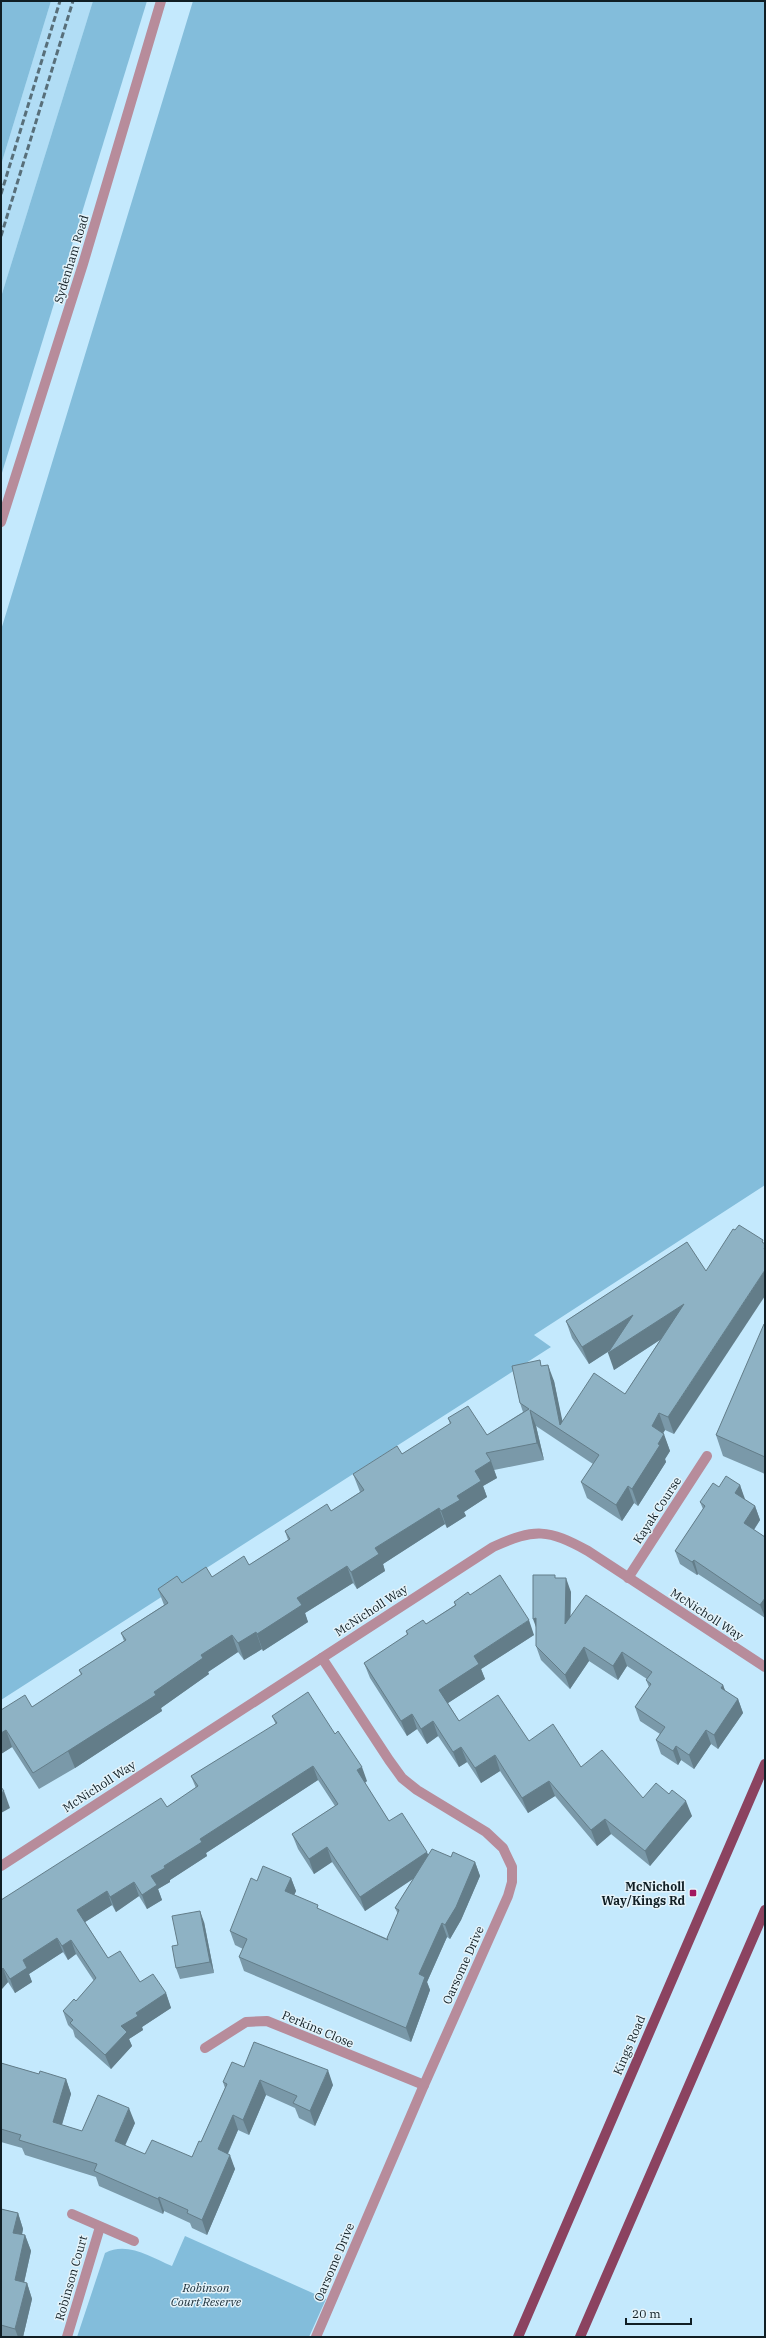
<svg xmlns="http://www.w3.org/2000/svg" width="766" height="2338" viewBox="0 0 766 2338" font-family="'IBM Plex Serif',serif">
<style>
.built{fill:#b1ddf5}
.green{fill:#83bddb}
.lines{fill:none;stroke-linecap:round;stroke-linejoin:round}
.street{stroke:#b78c9b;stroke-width:10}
.primary{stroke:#8b4360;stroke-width:10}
.rail{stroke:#586f7a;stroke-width:3;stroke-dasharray:6 3;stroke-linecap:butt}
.wall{fill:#7a99a9}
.shaded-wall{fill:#637d89}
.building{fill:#8eb2c4;stroke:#637d89}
.poi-dot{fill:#a2175f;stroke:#e4f3fa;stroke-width:1.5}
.labels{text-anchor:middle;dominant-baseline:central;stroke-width:3;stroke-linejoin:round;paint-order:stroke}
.street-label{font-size:12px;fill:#101e24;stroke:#e4f3fa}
.poi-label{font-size:12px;font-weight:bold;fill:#101e24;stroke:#e4f3fa;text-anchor:end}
.park-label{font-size:12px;font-style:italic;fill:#1a2d37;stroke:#e4f3fa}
</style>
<rect width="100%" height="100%" fill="#c4e9fd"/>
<!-- built -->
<path class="built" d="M 51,1 L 93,1 L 1,297 L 1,165 Z"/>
<!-- green -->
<g class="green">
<path d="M 1,1 L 51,1 L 1,165 Z"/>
<path d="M 93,1 L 147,1 L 1,476 L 1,297 Z"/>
<path d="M 193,1 L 765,1 L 765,1185 L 534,1335 L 551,1347 L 1,1700 L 1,630 Z"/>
<path d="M 185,2236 L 326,2299 L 309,2337 L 77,2337 L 105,2253 C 127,2241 151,2257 172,2266 Z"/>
</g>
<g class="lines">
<!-- street -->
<g class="street">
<path d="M 1,522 L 83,264 L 161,1"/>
<path d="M 628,1578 L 707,1456"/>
<path d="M 1,1866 L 493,1547 C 535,1528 548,1529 588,1551 L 765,1667"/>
<path d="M 205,2048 L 246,2022 L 267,2021 L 424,2085"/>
<path d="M 72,2214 L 134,2241"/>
<path d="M 67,2337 L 100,2227"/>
<path d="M 316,2337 L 424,2085 L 508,1896 L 512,1882 L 512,1867 L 503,1848 L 486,1832 L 417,1790 L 402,1778 L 389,1760 L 322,1658"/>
</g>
<!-- primary -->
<g class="primary">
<path d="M 518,2337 L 765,1764"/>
<path d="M 580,2337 L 765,1910"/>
</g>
<!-- rail -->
<g class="rail">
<path d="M 1,194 L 60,1"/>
<path d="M 1,236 L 73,1"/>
</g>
</g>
<!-- wall -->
<g class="wall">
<path d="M 687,1242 L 674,1434 L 665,1430 L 663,1433 L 670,1451 L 665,1459 L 666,1462 L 638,1506 L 634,1503 L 622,1521 L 587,1498 L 581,1482 L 593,1464 L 536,1426 L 544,1460 L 494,1470 L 497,1478 L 483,1486 L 487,1497 L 464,1512 L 466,1516 L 447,1528 L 445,1524 L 383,1564 L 385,1571 L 357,1589 L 353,1583 L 305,1613 L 308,1622 L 263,1651 L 262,1649 L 244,1660 L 238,1652 L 208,1672 L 209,1674 L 161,1708 L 162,1711 L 75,1768 L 39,1789 L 12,1747 L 1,1754 L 1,1710 L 32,1707 L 81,1675 L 79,1670 L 124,1641 L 121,1633 L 164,1605 L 158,1589 L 212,1577 L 249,1565 L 288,1540 L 285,1531 L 331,1511 L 360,1492 L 353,1474 L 402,1454 L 450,1424 L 448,1418 L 487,1435 L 523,1412 L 520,1403 L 542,1366 L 554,1381 L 562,1422 L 625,1394 L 660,1340 L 614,1370 L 610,1350 L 589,1364 L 572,1338 L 566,1321 Z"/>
<path d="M 765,1324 L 765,1474 L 723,1456 L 716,1435 Z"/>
<path d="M 740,1485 L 744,1499 L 755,1506 L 760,1520 L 754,1530 L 765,1537 L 765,1618 L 698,1574 L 697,1575 L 680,1564 L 675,1551 L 703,1509 L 700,1502 L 719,1487 Z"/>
<path d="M 556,1578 L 571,1592 L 570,1617 L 723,1685 L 725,1691 L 738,1699 L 743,1713 L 718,1749 L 711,1744 L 694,1769 L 681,1760 L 678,1765 L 661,1754 L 656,1740 L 660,1734 L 640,1721 L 635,1707 L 649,1687 L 646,1680 L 647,1679 L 627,1666 L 618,1680 L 589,1661 L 570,1689 L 541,1660 L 536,1646 L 536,1627 Z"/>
<path d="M 470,1595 L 534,1635 L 481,1669 L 485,1679 L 448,1703 L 459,1721 L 529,1741 L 643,1798 L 692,1816 L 650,1866 L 611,1834 L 597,1846 L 555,1796 L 528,1813 L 500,1771 L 481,1783 L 467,1762 L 459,1767 L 438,1736 L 427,1744 L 417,1729 L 407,1736 L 370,1678 L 364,1663 L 407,1635 L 406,1631 L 426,1624 L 455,1605 L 454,1602 Z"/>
<path d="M 272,1716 L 367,1781 L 365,1783 L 389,1821 L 428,1854 L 451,1857 L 475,1862 L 480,1876 L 461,1920 L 450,1939 L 447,1937 L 427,1982 L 430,1990 L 411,2042 L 244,1971 L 239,1957 L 243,1949 L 235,1945 L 230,1931 L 257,1881 L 291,1878 L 296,1891 L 294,1895 L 320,1910 L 388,1939 L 387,1938 L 398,1914 L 395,1908 L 413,1879 L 365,1911 L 332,1862 L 314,1874 L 298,1849 L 292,1834 L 335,1806 L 318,1780 L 206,1853 L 207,1856 L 170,1880 L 170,1882 L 158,1889 L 162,1900 L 147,1909 L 139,1896 L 116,1912 L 112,1905 L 85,1922 L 108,1958 L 140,1982 L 166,1993 L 171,2008 L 142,2027 L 143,2030 L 129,2039 L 132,2046 L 111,2069 L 75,2037 L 73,2030 L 68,2025 L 63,2011 L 76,2001 L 94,1981 L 76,1954 L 68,1960 L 63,1952 L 29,1974 L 32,1982 L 15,1993 L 8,1982 L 1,1990 L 1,1900 L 167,1807 L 196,1788 L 191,1776 L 276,1725 Z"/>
<path d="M 204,1922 L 214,1973 L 180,1979 L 176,1968 L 178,1945 Z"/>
<path d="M 1,2063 L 39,2074 L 66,2079 L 71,2094 L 62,2125 L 82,2131 L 135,2123 L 125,2146 L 145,2154 L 192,2157 L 201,2142 L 225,2088 L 223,2082 L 244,2067 L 333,2085 L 315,2126 L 299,2118 L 295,2108 L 266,2095 L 249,2135 L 238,2130 L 228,2154 L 235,2169 L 207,2235 L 192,2228 L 190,2223 L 164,2211 L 163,2214 L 99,2186 L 96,2177 L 25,2155 L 22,2148 L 1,2142 Z"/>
<path d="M 1,2209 L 18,2213 L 23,2229 L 22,2235 L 25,2235 L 31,2251 L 24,2283 L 27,2283 L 32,2299 L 23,2337 L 1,2337 Z"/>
</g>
<!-- shaded-wall -->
<g class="shaded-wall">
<path d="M 765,1270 L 765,1296 L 674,1434 L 668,1417 Z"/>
<path d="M 684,1304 L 690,1320 L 614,1370 L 608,1353 Z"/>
<path d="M 633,1315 L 639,1332 L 589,1364 L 582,1347 Z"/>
<path d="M 548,1365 L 554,1381 L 565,1433 L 560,1425 Z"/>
<path d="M 530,1410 L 536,1426 L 544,1460 L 537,1443 Z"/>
<path d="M 659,1413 L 665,1430 L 658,1442 L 652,1426 Z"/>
<path d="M 664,1434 L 670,1451 L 665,1459 L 666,1462 L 638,1506 L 632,1489 L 658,1444 Z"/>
<path d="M 491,1461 L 497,1478 L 483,1486 L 487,1497 L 464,1512 L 466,1516 L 447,1528 L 441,1511 L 457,1496 L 475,1471 Z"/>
<path d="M 740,1485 L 745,1499 L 740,1506 L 735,1493 Z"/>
<path d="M 628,1486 L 634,1503 L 622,1521 L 616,1505 Z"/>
<path d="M 755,1506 L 760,1520 L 749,1537 L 744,1523 Z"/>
<path d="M 439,1508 L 445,1524 L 383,1564 L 385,1571 L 357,1589 L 351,1572 L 375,1548 Z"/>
<path d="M 694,1560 L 698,1574 L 697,1575 L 692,1562 Z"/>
<path d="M 347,1566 L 353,1583 L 305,1613 L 308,1622 L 263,1651 L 257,1634 L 297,1598 Z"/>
<path d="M 566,1578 L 571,1592 L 570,1638 L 565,1624 Z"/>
<path d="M 765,1598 L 765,1617 L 760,1605 Z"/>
<path d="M 536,1618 L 538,1633 L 533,1619 Z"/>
<path d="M 529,1620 L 534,1635 L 481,1669 L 485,1679 L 445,1705 L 439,1690 L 474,1656 Z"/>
<path d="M 256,1632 L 262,1649 L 244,1660 L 238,1643 Z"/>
<path d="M 232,1635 L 238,1652 L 208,1672 L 209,1674 L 161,1708 L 162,1711 L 75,1768 L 68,1751 L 201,1655 Z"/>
<path d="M 584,1647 L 589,1661 L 570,1689 L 565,1675 Z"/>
<path d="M 622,1652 L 627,1666 L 618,1680 L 613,1666 Z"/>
<path d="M 723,1685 L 728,1698 L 721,1688 Z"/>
<path d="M 738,1699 L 743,1713 L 718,1749 L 714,1735 Z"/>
<path d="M 412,1714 L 417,1729 L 407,1736 L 401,1721 Z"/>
<path d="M 433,1721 L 438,1736 L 427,1744 L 421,1729 Z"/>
<path d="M 6,1730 L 12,1747 L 1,1754 L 1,1733 Z"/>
<path d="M 706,1730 L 711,1744 L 694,1769 L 689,1755 Z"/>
<path d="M 676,1746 L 681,1760 L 678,1765 L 673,1751 Z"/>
<path d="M 461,1747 L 467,1762 L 459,1767 L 453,1752 Z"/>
<path d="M 495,1755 L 500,1771 L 481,1783 L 475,1768 Z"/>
<path d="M 313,1766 L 318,1780 L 206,1853 L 207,1856 L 170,1880 L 170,1882 L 158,1889 L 162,1900 L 147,1909 L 142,1895 L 151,1876 L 200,1839 Z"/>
<path d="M 362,1767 L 367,1781 L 362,1784 L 357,1770 Z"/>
<path d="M 549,1781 L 555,1796 L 528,1813 L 522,1798 Z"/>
<path d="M 4,1791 L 10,1808 L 1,1813 L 1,1793 Z"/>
<path d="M 686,1801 L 692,1816 L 650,1866 L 645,1851 Z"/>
<path d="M 605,1819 L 611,1834 L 597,1846 L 591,1830 Z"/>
<path d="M 327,1847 L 332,1862 L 314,1874 L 309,1859 Z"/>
<path d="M 427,1852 L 432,1866 L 365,1911 L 360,1897 Z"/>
<path d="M 475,1862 L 480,1876 L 461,1920 L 450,1939 L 445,1925 Z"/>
<path d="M 291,1878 L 296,1891 L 290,1904 L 285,1891 Z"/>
<path d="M 134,1882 L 139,1896 L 116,1912 L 110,1897 Z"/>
<path d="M 107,1891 L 112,1905 L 82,1924 L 77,1910 Z"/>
<path d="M 200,1911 L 204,1922 L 214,1973 L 210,1962 Z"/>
<path d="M 442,1923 L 447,1937 L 427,1982 L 430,1990 L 411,2042 L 406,2028 L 419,1974 Z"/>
<path d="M 57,1938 L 63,1952 L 29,1974 L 32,1982 L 15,1993 L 10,1979 L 23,1960 Z"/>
<path d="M 71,1940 L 76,1954 L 68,1960 L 62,1946 Z"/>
<path d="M 3,1968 L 8,1982 L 1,1990 L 1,1970 Z"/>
<path d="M 166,1993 L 171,2008 L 142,2027 L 143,2030 L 129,2039 L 132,2046 L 111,2069 L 105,2055 L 121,2026 L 136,2013 Z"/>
<path d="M 328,2070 L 333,2085 L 315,2126 L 310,2111 Z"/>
<path d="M 66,2079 L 71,2094 L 58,2137 L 53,2122 Z"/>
<path d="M 260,2080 L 266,2095 L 249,2135 L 243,2120 Z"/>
<path d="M 129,2108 L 135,2123 L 120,2156 L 115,2141 Z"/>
<path d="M 233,2115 L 238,2130 L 223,2164 L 218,2149 Z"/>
<path d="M 230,2155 L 235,2169 L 207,2235 L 202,2220 Z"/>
<path d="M 159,2197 L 164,2211 L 163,2214 L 158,2199 Z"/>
<path d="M 18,2213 L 23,2229 L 19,2249 L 13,2233 Z"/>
<path d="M 25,2235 L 31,2251 L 21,2296 L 15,2280 Z"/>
<path d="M 27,2283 L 32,2299 L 23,2337 L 18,2337 L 15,2329 Z"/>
</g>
<!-- building -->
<g class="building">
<path d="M 739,1225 L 763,1240 L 762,1242 L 765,1244 L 765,1247 L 764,1249 L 765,1250 L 765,1270 L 668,1417 L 659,1413 L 652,1426 L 664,1434 L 658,1444 L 660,1445 L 632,1489 L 628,1486 L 616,1505 L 581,1482 L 599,1455 L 530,1410 L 537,1443 L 486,1453 L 491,1461 L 475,1471 L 481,1481 L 457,1496 L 460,1500 L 441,1511 L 439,1508 L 375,1548 L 379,1554 L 351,1572 L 347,1566 L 297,1598 L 302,1605 L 257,1634 L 256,1632 L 238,1643 L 232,1635 L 201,1655 L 203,1658 L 154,1692 L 156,1695 L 68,1751 L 33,1773 L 6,1730 L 1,1733 L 1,1710 L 25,1695 L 32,1707 L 82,1674 L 79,1670 L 126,1640 L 121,1633 L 168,1603 L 158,1589 L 177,1576 L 182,1583 L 206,1567 L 212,1577 L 244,1556 L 249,1565 L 290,1539 L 285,1531 L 327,1504 L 331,1511 L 364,1490 L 353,1474 L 397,1446 L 402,1454 L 451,1423 L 448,1418 L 468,1406 L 487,1435 L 529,1409 L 520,1403 L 512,1366 L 540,1360 L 541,1366 L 548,1365 L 560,1425 L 594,1373 L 625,1394 L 684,1304 L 608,1353 L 633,1315 L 582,1347 L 566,1321 L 687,1242 L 706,1271 L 733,1229 L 735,1230 Z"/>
<path d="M 764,1324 L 765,1324 L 765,1457 L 716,1435 Z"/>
<path d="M 726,1476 L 740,1485 L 735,1493 L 755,1506 L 744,1523 L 765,1537 L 765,1598 L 760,1605 L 694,1560 L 692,1562 L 675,1551 L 705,1506 L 700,1502 L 713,1483 L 719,1487 Z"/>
<path d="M 500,1575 L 529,1620 L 474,1656 L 479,1664 L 439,1690 L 459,1721 L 498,1695 L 529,1741 L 553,1724 L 581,1767 L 602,1750 L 643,1798 L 656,1783 L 669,1794 L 672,1790 L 686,1801 L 645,1851 L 605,1819 L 591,1830 L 549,1781 L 522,1798 L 495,1755 L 475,1768 L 461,1747 L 453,1752 L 433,1721 L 421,1729 L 412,1714 L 401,1721 L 364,1663 L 408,1634 L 406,1631 L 423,1620 L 426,1624 L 456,1605 L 454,1602 L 468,1592 L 470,1595 Z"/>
<path d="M 533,1575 L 555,1575 L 555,1578 L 566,1578 L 565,1624 L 586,1595 L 723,1685 L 721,1688 L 738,1699 L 714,1735 L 706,1730 L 689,1755 L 676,1746 L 673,1751 L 656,1740 L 665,1727 L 635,1707 L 651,1684 L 646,1680 L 652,1672 L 622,1652 L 613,1666 L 584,1647 L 565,1675 L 536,1646 L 536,1618 L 533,1619 Z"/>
<path d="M 308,1692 L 335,1734 L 338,1731 L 362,1767 L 357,1770 L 389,1821 L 402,1813 L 427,1852 L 360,1897 L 327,1847 L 309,1859 L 292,1834 L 338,1804 L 313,1766 L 200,1839 L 202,1842 L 164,1866 L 165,1868 L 151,1876 L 157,1885 L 142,1895 L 134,1882 L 110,1897 L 107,1891 L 77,1910 L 108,1958 L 120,1951 L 140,1982 L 153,1974 L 166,1993 L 136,2013 L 138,2016 L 121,2026 L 127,2032 L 105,2055 L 70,2023 L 73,2020 L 63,2011 L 74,1999 L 76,2001 L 96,1978 L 71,1940 L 62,1946 L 57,1938 L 23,1960 L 27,1968 L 10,1979 L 3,1968 L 1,1970 L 1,1900 L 161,1798 L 167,1807 L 198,1786 L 191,1776 L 277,1723 L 272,1716 Z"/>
<path d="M 1,1787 L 4,1791 L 1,1793 Z"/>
<path d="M 432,1849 L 451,1857 L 453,1852 L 475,1862 L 456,1907 L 445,1925 L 442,1923 L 419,1974 L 425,1977 L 406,2028 L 239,1957 L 247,1939 L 230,1931 L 251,1878 L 257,1881 L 263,1866 L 291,1878 L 285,1891 L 318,1905 L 317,1908 L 388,1940 L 387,1938 L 399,1910 L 395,1908 Z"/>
<path d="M 200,1911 L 210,1962 L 176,1968 L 172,1946 L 178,1945 L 172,1916 Z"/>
<path d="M 254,2042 L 328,2070 L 310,2111 L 293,2103 L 297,2096 L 260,2080 L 243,2120 L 233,2115 L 218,2149 L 230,2155 L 202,2220 L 187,2213 L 188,2210 L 159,2197 L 158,2199 L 94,2171 L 97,2164 L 19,2140 L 21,2135 L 1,2129 L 1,2063 L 39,2074 L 40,2071 L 66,2079 L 53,2122 L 82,2131 L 98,2095 L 129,2108 L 115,2141 L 145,2154 L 152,2140 L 192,2157 L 199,2141 L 201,2142 L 227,2084 L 223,2082 L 232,2062 L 244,2067 Z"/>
<path d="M 1,2209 L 18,2213 L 13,2233 L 25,2235 L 15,2280 L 27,2283 L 15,2329 L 1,2325 Z"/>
</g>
<!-- markers -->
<rect class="poi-dot" x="689" y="1889" width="8" height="8" rx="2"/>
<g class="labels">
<!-- street labels -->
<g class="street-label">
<text transform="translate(71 259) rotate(-73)">Sydenham Road</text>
<text transform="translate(657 1510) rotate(-57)">Kayak Course</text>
<text transform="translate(371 1610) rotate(-33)">McNicholl Way</text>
<text transform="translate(707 1614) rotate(33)">McNicholl Way</text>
<text transform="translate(99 1786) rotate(-33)">McNicholl Way</text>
<text transform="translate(463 1965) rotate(-66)">Oarsome Drive</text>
<text transform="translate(318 2029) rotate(23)">Perkins Close</text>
<text transform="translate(629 2045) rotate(-67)">Kings Road</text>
<text transform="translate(334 2262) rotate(-67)">Oarsome Drive</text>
<text transform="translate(71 2278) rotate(-74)">Robinson Court</text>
</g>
<!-- poi labels -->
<g class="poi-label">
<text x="685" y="1886">McNicholl<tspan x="685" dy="14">Way/Kings Rd</tspan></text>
</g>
<!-- park labels -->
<g class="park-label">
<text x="206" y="2287">Robinson<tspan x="206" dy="14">Court Reserve</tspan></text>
</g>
</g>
<!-- border -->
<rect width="766" height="2338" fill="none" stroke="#101e24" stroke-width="4"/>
<!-- scale -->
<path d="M626 2318v6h65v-6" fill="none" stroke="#101e24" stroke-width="2"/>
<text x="632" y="2318" font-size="12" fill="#101e24" stroke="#e4f3fa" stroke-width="3" paint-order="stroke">20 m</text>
</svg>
